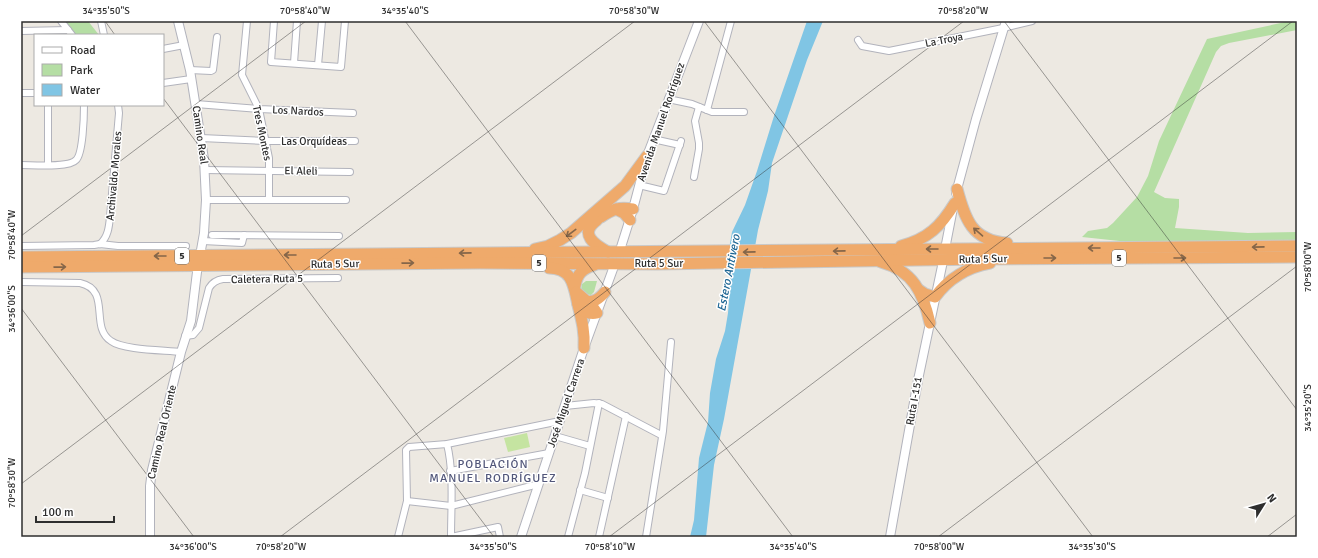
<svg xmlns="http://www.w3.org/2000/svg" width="1318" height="558" viewBox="0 0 1318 558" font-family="Signika,sans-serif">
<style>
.green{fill:#b5dea4}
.pitch{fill:#c5e4a1}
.water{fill:#80c5e4}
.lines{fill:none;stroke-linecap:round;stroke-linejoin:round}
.street-casing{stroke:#b2b3bc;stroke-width:8}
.secondary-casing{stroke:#b2b3bc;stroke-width:10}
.highway-casing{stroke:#c9c9c9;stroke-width:13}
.street{stroke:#fff;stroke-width:6}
.secondary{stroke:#fff;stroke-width:8}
.highway{stroke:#efaa6b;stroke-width:11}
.oneway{stroke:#856649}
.ticks{fill:none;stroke:#2e2e2e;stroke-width:1;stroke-opacity:0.45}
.labels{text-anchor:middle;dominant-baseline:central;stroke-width:3;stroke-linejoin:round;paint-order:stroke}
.shield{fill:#fff;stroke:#6d6d6d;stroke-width:1}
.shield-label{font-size:10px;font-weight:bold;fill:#2e2e2e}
.street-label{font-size:11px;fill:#2e2e2e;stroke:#fff}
.water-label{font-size:12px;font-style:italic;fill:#1c6593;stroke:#fff}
.neighbourhood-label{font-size:12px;letter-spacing:1px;fill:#52577a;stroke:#fff}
.neatline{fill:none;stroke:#2e2e2e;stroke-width:1.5}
.ticks-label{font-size:10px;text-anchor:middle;fill:#2e2e2e}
</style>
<rect width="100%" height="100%" fill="#ede9e2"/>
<!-- green -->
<g class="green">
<path d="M 64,21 L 88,21 L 99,35 L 75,35 Z"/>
<path d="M 1290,21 L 1297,21 L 1297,30 L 1229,43 L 1221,46 L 1216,52 L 1154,192 L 1165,198 L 1179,199 L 1179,207 L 1175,228 L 1248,233 L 1297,232 L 1297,241 L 1129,242 L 1082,237 L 1088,231 L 1107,228 L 1113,223 L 1137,197 L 1148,176 L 1159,141 L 1207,39 Z"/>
<path d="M 586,281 L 597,281 L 594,292 L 591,295 L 585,294 L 581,290 L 582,284 Z"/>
</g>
<!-- pitch -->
<path class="pitch" d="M 527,433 L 530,447 L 508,452 L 504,438 Z"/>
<!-- water -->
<path class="water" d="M 807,21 L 823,21 L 807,60 L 772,163 L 768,191 L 758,230 L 750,275 L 724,419 L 714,465 L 706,537 L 690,537 L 694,520 L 699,458 L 708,422 L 710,393 L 716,359 L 725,331 L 728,313 L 731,270 L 729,257 L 730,243 L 732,232 L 745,205 L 757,171 L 774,116 Z"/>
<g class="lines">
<!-- street casing -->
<g class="street-casing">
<g id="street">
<path d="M 61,21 L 72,35"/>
<path d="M 101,21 L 104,35"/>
<path d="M 247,21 L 242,75 L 259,109 L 269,158 L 269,200"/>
<path d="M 274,21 L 271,62 L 341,67 L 345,21"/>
<path d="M 21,31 L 68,30"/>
<path d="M 858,40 L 862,46 L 889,51 L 1003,28 L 1032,21"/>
<path d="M 163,49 L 184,45"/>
<path d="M 294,63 L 297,21"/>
<path d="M 318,65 L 322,21"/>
<path d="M 190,70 L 211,71 L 213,70 L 217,37"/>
<path d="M 163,83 L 191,79"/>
<path d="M 21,93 L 35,93"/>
<path d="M 668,99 L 692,104 L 712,112 L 744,112"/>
<path d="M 196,104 L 259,109 L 353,113"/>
<path d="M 48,105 L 48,164"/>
<path d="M 707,110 L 731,21"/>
<path d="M 201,138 L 265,141 L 355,141"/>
<path d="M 653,139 L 680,145"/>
<path d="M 21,165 C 33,165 69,168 76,160 C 83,154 84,116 84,105"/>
<path d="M 205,170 L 350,172"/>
<path d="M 694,177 L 699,149 L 699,143 L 695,121 L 699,107"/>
<path d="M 639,185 L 664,191 L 681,141"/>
<path d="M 206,200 L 346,200"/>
<path d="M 212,235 L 339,236"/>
<path d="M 203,241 L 242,243 L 244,235"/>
<path d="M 100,244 C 108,237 109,227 110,217 L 119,113 L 118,105"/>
<path d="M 21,246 L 94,245 L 100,244 L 118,246 L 186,246"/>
<path d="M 21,282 L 80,283 C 112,290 89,327 111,341 C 123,350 164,350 181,352"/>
<path d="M 185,336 L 193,335 L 199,328 L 209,288 C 212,283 216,280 223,279 L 338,278"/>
<path d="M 565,406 L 594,403 L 602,404 L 661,435"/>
<path d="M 555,436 L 590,446"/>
<path d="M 447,444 C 454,472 451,508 451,537"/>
<path d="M 450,471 L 549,453"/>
<path d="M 580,490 L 608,498"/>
<path d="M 407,501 L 451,506 L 539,484"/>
<path d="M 398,537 L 407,501 L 406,450 L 409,447 L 447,444 L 560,421"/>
<path d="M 451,537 L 498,527 L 500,537"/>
<path d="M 568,537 L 585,473 L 599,403"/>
<path d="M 599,537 L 626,416"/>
<path d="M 646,537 L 663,431 L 671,342"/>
</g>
</g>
<!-- secondary casing -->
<g class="secondary-casing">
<g id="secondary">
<path d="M 178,21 L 190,70 L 204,159 L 206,200 L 204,233 L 201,250"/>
<path d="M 956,193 L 976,119 L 1006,21"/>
<path d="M 946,244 L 953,208"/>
<path d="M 621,247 L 633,209 L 647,156 L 699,21"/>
<path d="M 150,537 L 150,486 L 152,470 L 181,352 L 191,321 L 197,272"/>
<path d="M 521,537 L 584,348 L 613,269"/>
<path d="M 890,537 L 918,380 L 942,266"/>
</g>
</g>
<!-- highway casing -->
<g class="highway-casing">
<g id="highway">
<path d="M 957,189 C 965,219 972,241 1007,243"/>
<path d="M 616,209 L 624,213 L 630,220"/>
<path d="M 601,217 C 613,209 618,207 633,209"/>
<path d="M 597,220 C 578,234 595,245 608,252"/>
<path d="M 901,246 C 928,239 941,226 955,203"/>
<path d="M 535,249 L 548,246 L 560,240 L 571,233 L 625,186 L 647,156"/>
<path d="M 21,257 L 1297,246"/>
<path d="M 881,262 C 913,271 923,292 930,323"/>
<path d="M 21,267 L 479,263 L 657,264 L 983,259 L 1297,257"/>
<path d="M 549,268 C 573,268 574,287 578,305 C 582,321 585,332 584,348"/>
<path d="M 575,286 C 577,274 582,269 594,265"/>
<path d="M 919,290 L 925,294 L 935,297 C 948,279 968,267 990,263"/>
<path d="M 576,292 L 592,306 L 597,313 C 589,315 582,311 578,304"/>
<path d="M 585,301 C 594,303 599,299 605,292"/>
</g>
</g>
<!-- street -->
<use href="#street" class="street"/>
<!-- secondary -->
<use href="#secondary" class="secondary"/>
<!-- highway -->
<use href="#highway" class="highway"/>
</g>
<!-- one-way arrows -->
<defs><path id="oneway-shaft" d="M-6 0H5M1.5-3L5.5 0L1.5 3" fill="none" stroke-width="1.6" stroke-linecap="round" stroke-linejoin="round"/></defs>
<g class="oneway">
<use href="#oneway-shaft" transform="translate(978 232) rotate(-139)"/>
<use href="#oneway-shaft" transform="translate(571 233) rotate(143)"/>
<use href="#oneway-shaft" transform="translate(1258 247) rotate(179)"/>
<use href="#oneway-shaft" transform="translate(1094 248) rotate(180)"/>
<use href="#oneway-shaft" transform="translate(932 249) rotate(-180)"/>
<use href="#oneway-shaft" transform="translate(839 251) rotate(179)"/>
<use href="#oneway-shaft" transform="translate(749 252) rotate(179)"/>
<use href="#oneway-shaft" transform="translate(465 253) rotate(179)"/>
<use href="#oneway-shaft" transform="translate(290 255) rotate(180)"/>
<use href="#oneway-shaft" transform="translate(160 256) rotate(180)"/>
<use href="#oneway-shaft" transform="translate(1050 258)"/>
<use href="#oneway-shaft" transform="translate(1180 258)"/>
<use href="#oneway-shaft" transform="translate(408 263) rotate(-1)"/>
<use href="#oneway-shaft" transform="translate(60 267) rotate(-1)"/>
</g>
<!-- ticks -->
<path class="ticks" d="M 105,21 L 115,35M 405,21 L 793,537M 704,21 L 1093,537M 1004,21 L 1297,410M 163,98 L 494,537M 21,236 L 306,21M 21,308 L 194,537M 21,484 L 635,21M 280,537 L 964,21M 609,537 L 1293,21M 938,537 L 1297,266M 1267,537 L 1297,514"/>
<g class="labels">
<!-- shield labels -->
<g class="shield">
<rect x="175" y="248" width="14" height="16" rx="3"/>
<rect x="1112" y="250" width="14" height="16" rx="3"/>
<rect x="532" y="255" width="14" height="16" rx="3"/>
</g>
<g class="shield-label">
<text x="182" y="256">5</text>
<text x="1119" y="258">5</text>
<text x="539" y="263">5</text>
</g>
<!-- street labels -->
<g class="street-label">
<text transform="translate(944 40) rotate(-11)">La Troya</text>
<text transform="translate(298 111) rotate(3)">Los Nardos</text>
<text transform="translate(661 122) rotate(-71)">Avenida Manuel Rodríguez</text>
<text transform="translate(262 133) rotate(78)">Tres Montes</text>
<text transform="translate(200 135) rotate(82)">Camino Real</text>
<text x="314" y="141">Las Orquídeas</text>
<text transform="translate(301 171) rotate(1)">El Aleli</text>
<text transform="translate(114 176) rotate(-85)">Archivaldo Morales</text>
<text transform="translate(983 259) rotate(-1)">Ruta 5 Sur</text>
<text x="659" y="263">Ruta 5 Sur</text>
<text transform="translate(335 264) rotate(-1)">Ruta 5 Sur</text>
<text transform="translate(267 279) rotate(-1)">Caletera Ruta 5</text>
<text transform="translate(914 401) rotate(-80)">Ruta I-151</text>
<text transform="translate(566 403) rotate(-71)">José Miguel Carrera</text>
<text transform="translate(162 432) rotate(-77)">Camino Real Oriente</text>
</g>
<!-- water labels -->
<g class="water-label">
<text transform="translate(729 273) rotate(-79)">Estero Antivero</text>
</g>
<!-- neighbourhood labels -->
<g class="neighbourhood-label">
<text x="493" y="464">POBLACIÓN<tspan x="493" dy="14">MANUEL RODRÍGUEZ</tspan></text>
</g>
</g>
<!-- border -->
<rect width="1318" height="558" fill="none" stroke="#ffffff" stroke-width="44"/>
<!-- legend -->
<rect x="34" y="34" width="130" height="72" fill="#ffffff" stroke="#ababab"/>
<rect x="42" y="47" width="20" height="6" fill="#ffffff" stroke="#ababab"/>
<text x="70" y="54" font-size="12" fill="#2e2e2e">Road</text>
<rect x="42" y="64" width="20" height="12" fill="#b5dea4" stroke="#ababab"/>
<text x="70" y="74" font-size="12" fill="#2e2e2e">Park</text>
<rect x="42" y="84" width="20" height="12" fill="#80c5e4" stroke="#ababab"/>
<text x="70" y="94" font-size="12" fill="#2e2e2e">Water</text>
<!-- north arrow -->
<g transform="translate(1264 504) rotate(53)" stroke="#ffffff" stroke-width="3" paint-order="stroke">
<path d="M0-3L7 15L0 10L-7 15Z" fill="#2e2e2e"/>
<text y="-6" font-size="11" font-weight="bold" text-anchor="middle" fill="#2e2e2e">N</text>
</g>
<!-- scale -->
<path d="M36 516v6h78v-6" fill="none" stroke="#2e2e2e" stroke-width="2"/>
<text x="42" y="516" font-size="12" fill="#2e2e2e" stroke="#ffffff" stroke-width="3" paint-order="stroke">100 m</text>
<rect x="22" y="22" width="1274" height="514" class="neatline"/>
<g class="ticks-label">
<text x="106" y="14">34°35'50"S</text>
<text x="305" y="14">70°58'40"W</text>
<text x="405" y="14">34°35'40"S</text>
<text x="634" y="14">70°58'30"W</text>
<text x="963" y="14">70°58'20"W</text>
<text transform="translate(11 235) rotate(-90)" y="4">70°58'40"W</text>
<text transform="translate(1307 267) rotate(-90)" y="4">70°58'00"W</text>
<text transform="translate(11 309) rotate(-90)" y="4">34°36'00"S</text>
<text transform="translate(1307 408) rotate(-90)" y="4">34°35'20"S</text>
<text transform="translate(11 483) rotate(-90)" y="4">70°58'30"W</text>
<text x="193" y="550">34°36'00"S</text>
<text x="281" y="550">70°58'20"W</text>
<text x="493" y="550">34°35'50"S</text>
<text x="610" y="550">70°58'10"W</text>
<text x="793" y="550">34°35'40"S</text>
<text x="939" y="550">70°58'00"W</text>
<text x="1092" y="550">34°35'30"S</text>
</g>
</svg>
